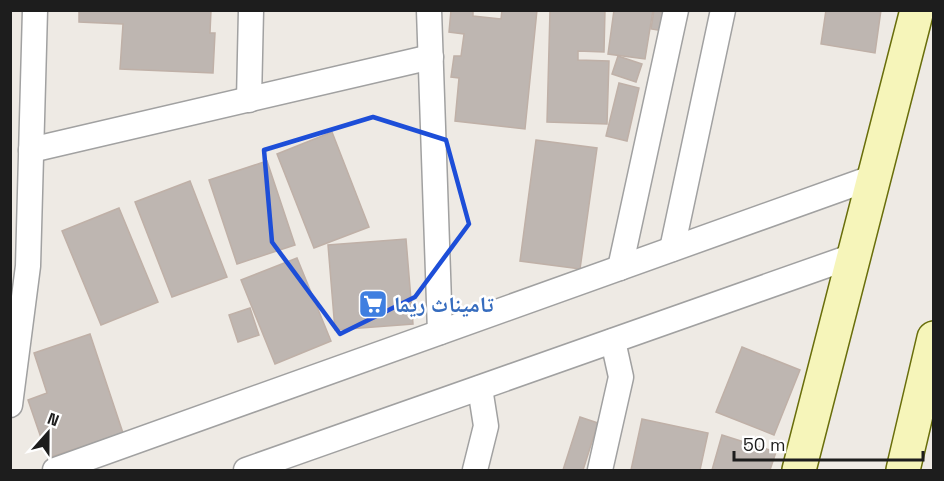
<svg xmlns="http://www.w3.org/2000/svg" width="944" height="481" viewBox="0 0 944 481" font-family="'Space Grotesk','Noto Naskh Arabic',sans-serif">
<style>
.building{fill:#beb6b1;stroke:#bfb0a7;stroke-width:1.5}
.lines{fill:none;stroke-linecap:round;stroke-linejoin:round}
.street-casing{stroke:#a1a1a1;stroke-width:27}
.secondary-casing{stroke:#696e0b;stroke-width:36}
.street{stroke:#fff;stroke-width:24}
.secondary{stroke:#f6f5ba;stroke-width:33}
.marked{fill:none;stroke:#1d4ed8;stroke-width:4.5;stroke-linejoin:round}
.labels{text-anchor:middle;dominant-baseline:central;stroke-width:5;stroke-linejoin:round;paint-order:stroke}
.shop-label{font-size:22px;font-weight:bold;fill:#366cbe;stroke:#fff;text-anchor:start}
</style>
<rect width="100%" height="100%" fill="#eeeae4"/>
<!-- building -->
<g class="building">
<path d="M 79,10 L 211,10 L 210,33 L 215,33 L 213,73 L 120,69 L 123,24 L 79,22 Z"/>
<path d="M 451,10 L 473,10 L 473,16 L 501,19 L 502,10 L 537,10 L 525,129 L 455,121 L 459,78 L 451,77 L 454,56 L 461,56 L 464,34 L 449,32 Z"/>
<path d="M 550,10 L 605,10 L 604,52 L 578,51 L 578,60 L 609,61 L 607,124 L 547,122 Z"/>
<path d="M 614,10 L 653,10 L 645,59 L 608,54 Z"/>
<path d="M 654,10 L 673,10 L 670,32 L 651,29 Z"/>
<path d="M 826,10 L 881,10 L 875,53 L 821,44 Z"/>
<path d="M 618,56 L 642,64 L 636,82 L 612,74 Z"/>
<path d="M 619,83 L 639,88 L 627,141 L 606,136 Z"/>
<path d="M 332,132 L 369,227 L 314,248 L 277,154 Z"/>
<path d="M 536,140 L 597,148 L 580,269 L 520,261 Z"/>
<path d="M 267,161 L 295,245 L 237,264 L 209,180 Z"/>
<path d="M 190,181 L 227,277 L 172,297 L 135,202 Z"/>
<path d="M 119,208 L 158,302 L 101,325 L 62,231 Z"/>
<path d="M 406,239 L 413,324 L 335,330 L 328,245 Z"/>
<path d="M 297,258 L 331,341 L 275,364 L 241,280 Z"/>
<path d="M 250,308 L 259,335 L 238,342 L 229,315 Z"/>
<path d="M 90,334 L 123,433 L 48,458 L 28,400 L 47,393 L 34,353 Z"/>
<path d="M 742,347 L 800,370 L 774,435 L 716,412 Z"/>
<path d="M 580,417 L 598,423 L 583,470 L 563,470 Z"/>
<path d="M 642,419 L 708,433 L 700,470 L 631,470 Z"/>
<path d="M 722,435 L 776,452 L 770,470 L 712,470 Z"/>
</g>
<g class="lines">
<!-- street casing -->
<g class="street-casing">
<g id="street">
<path d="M 429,10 L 440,332"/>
<path d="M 249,100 L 251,10"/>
<path d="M 31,150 L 431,57"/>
<path d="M 672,249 L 723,10"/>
<path d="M 620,268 L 676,10"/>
<path d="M 10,405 L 28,266 L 35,10"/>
<path d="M 55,470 L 874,177"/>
<path d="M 246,470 L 853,256"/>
<path d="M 475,470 L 486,426 L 480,388"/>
<path d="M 600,470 L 621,377 L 613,341"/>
</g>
</g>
<!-- secondary casing -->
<g class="secondary-casing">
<g id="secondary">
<path d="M 799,470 L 917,10"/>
<path d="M 903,470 L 934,338"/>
</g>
</g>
<!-- street -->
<use href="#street" class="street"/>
<!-- secondary -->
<use href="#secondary" class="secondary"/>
</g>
<!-- marked area -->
<path class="marked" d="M 373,117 L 446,140 L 469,224 L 415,297 L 340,334 L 272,242 L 264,150 Z"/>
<!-- icons -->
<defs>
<g id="supermarket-square" transform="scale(1.5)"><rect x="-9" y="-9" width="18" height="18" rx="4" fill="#3f7fe0" stroke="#fff"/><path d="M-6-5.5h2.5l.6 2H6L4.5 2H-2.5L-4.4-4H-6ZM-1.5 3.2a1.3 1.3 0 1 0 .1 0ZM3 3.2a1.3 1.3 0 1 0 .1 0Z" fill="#fff"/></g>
</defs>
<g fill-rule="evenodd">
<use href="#supermarket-square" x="373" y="304"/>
</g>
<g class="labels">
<!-- shop labels -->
<g class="shop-label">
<text x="394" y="304">تاميناث ريما</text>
</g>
</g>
<!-- border -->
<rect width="944" height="481" fill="none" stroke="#1d1d1d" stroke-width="24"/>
<!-- north arrow -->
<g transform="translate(48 433) rotate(21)" stroke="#ffffff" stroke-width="4.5" paint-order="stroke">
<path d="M0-4.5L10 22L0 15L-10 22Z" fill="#1d1d1d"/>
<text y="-9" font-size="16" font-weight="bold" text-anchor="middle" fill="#1d1d1d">N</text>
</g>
<!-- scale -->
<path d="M734 451v9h189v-9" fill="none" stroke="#1d1d1d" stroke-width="3"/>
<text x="743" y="451" font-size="18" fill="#1d1d1d" stroke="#ffffff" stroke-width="4.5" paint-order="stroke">50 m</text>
</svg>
